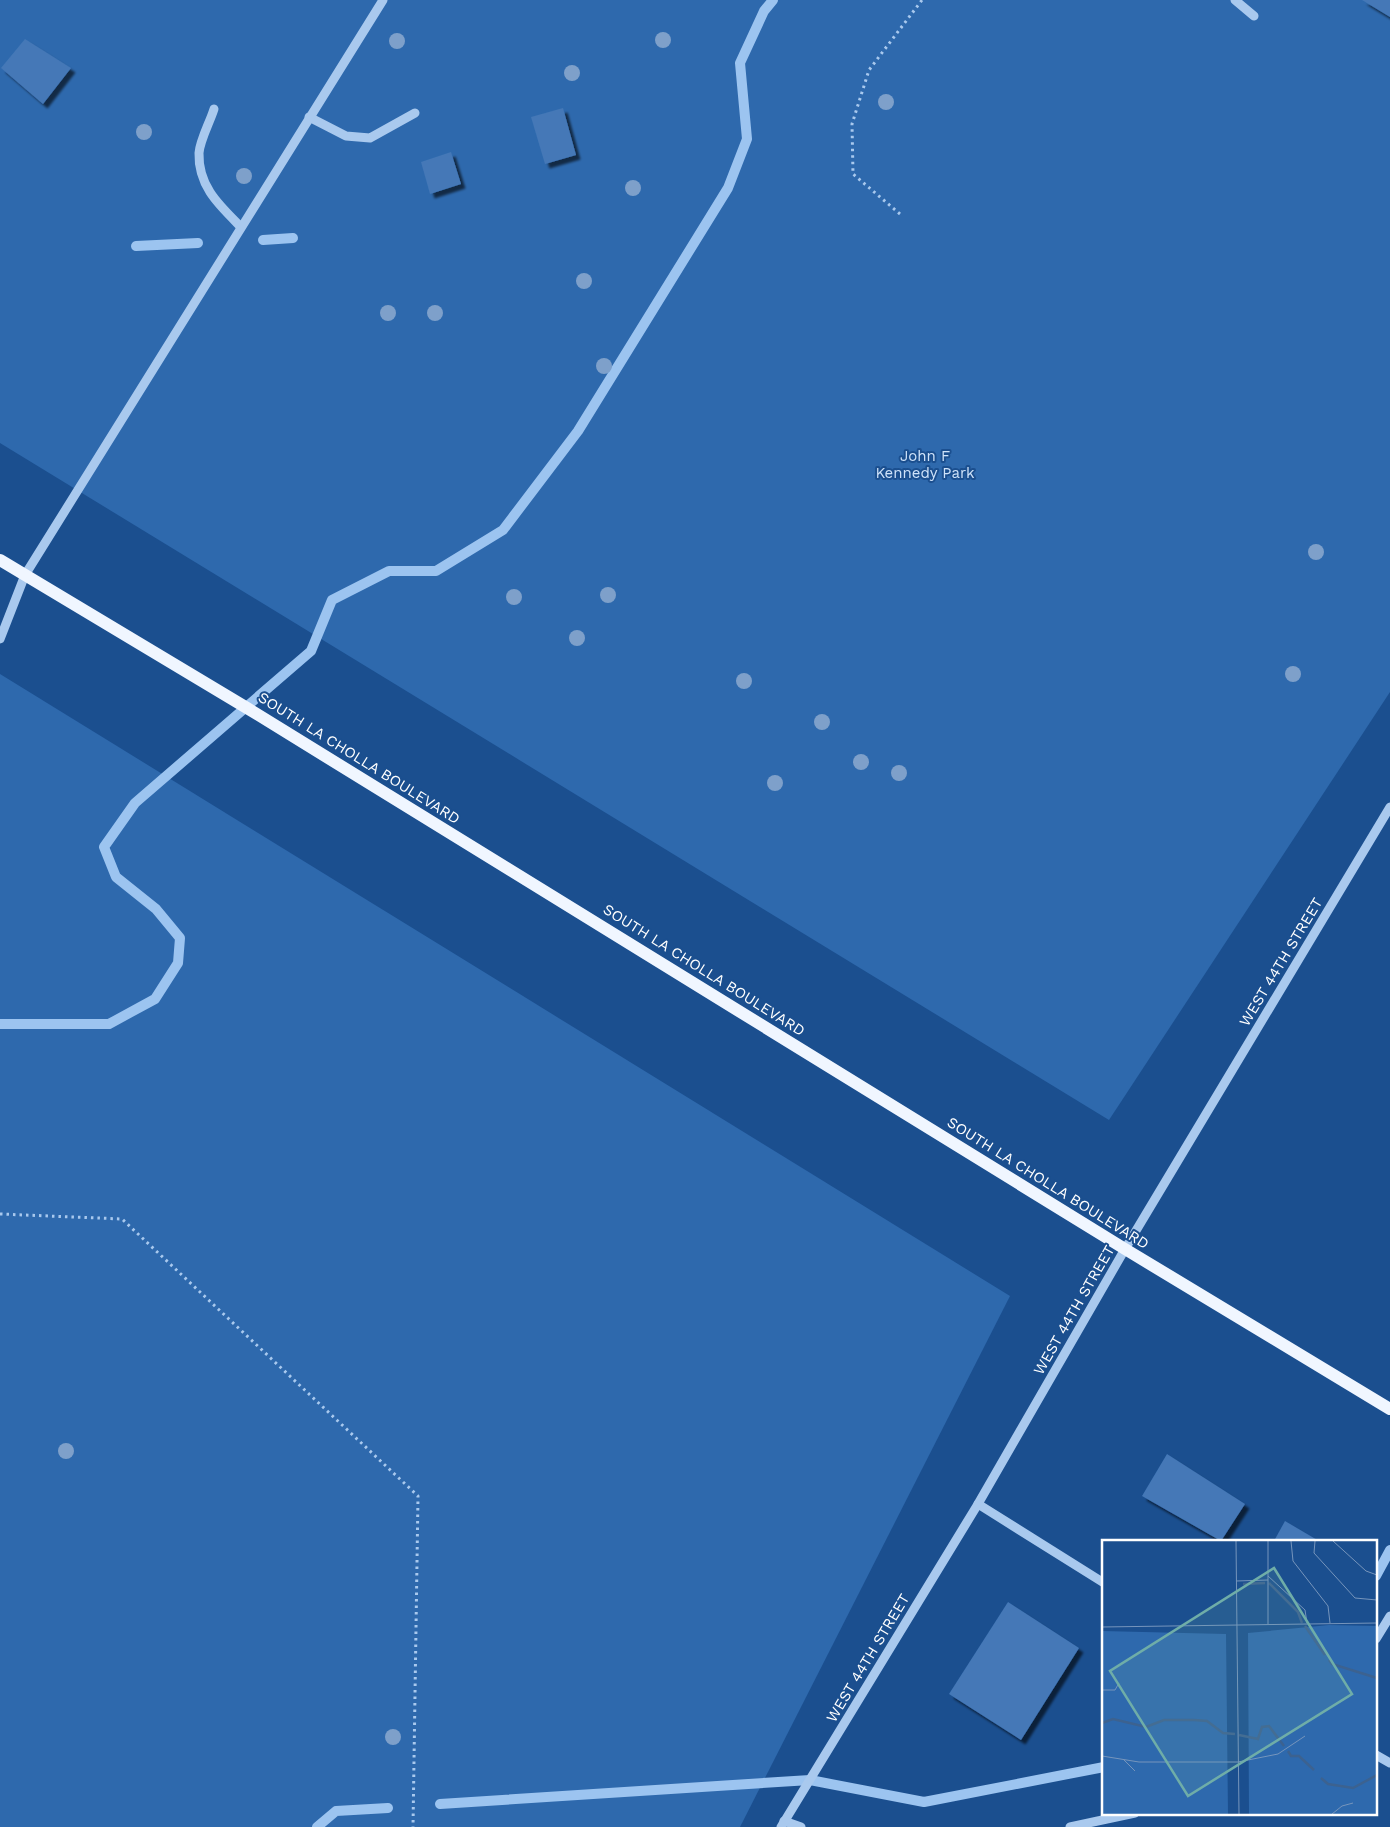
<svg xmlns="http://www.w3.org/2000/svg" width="1390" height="1827" viewBox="0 0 1390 1827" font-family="'Work Sans',sans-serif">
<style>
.green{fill:#2e69ad}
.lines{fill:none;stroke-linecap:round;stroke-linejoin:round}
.stream{stroke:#9cc4f0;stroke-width:10}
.building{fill:#4478b7;filter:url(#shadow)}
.path{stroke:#a9c9ee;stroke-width:3;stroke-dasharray:2.5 4;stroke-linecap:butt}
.minor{stroke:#a9c9ee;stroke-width:9}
.major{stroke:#f0f6ff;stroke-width:12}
.tree{fill:#7ea0ca}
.labels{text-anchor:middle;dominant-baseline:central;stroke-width:4;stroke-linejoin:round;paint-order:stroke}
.park-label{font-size:15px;fill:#cfe3fa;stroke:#1b4f8f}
.street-label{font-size:15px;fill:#fff;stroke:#1b4f8f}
.inset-river{fill:none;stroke:#3c6290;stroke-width:2.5}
.inset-road{fill:none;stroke:#7695bc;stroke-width:1}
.view{fill:#6fada8;fill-opacity:0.15;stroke:#6fada8;stroke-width:2.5}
.inset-edge{fill:none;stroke:#fff;stroke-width:2.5}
</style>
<defs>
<filter id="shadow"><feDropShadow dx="4.5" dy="4.5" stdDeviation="1" flood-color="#0009"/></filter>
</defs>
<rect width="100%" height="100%" fill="#1b4f8f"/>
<!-- green -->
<g class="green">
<path d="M 0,0 L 1390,0 L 1390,692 L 1109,1120 L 0,443 Z"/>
<path d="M 0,674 L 1010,1296 L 740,1827 L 0,1827 Z"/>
</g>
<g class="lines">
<!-- stream -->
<g class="stream">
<path d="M 263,240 L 293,238"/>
<path d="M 136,246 L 198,243"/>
<path d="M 0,1024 L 109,1024 L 155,999 L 178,963 L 180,938 L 156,909 L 116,877 L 104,847 L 135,803 L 311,651 L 332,600 L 389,571 L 436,571 L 503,530 L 578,431 L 728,188 L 747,139 L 740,63 L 764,11 L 773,0"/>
<path d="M 1376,1576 L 1390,1550"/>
<path d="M 440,1804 L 810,1780 L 924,1802 L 1104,1767"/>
<path d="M 317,1827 L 336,1811 L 388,1808"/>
</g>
</g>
<!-- building -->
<g class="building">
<path d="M 1362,0 L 1390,0 L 1390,17 Z"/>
<path d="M 25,39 L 71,68 L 43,104 L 1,68 Z"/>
<path d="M 563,108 L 576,155 L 545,164 L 531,117 Z"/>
<path d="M 451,152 L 461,184 L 430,194 L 421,162 Z"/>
<path d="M 1167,1454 L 1245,1504 L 1221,1541 L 1142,1496 Z"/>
<path d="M 1285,1521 L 1319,1541 L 1274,1541 Z"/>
<path d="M 1008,1602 L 1079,1648 L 1021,1740 L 949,1694 Z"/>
</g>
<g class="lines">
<!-- path -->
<g class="path">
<path d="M 900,214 L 853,174 L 852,124 L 869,70 L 922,0"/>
<path d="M 0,1214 L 122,1219 L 418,1496 L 413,1827"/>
</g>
<!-- minor -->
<g class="minor">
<path d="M 1235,0 L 1254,16"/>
<path d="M 214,109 C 210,122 200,140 199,153 C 198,186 219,205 240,226"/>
<path d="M 309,117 L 346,136 L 370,138 L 415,113"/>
<path d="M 0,639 L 25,575 L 383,0"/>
<path d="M 978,1504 L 1104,1583"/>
<path d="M 1376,1639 L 1390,1616"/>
<path d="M 1376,1755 L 1390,1763"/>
<path d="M 784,1821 L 801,1827"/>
<path d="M 781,1827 L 978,1504 L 1125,1249 L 1390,807"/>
<path d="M 1070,1827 L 1135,1813"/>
</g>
<!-- major -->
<path class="major" d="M 0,560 L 247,708 L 1125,1249 L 1390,1409"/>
</g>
<!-- trees -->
<g class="tree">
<circle cx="663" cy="40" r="8"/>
<circle cx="397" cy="41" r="8"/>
<circle cx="572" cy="73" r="8"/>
<circle cx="886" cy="102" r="8"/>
<circle cx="144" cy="132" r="8"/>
<circle cx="244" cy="176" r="8"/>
<circle cx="633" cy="188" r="8"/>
<circle cx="584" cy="281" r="8"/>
<circle cx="388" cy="313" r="8"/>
<circle cx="435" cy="313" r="8"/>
<circle cx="604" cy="366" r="8"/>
<circle cx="1316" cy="552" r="8"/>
<circle cx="608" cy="595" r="8"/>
<circle cx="514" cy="597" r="8"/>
<circle cx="577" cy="638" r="8"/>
<circle cx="1293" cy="674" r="8"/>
<circle cx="744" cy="681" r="8"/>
<circle cx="822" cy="722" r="8"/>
<circle cx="861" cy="762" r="8"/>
<circle cx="899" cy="773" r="8"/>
<circle cx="775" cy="783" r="8"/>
<circle cx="66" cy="1451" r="8"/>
<circle cx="393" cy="1737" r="8"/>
</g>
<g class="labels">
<!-- park labels -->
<g class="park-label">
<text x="925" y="456">John F<tspan x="925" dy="17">Kennedy Park</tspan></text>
</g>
<!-- street labels -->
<g class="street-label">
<text transform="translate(359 758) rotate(32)">SOUTH LA CHOLLA BOULEVARD</text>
<text transform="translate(1281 962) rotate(-59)">WEST 44TH STREET</text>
<text transform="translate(704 970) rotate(32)">SOUTH LA CHOLLA BOULEVARD</text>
<text transform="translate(1048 1183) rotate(32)">SOUTH LA CHOLLA BOULEVARD</text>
<text transform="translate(1074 1310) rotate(-60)">WEST 44TH STREET</text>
<text transform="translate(868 1658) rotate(-59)">WEST 44TH STREET</text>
</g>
</g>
<!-- overview -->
<g transform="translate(1102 1540)">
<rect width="275" height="275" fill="#1b4f8f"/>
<path d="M 227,85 L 275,86 L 275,274 L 147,274 L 146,93 ZM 0,91 L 124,94 L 126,274 L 0,274 Z" fill="#2e69ad"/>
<path class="inset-river" d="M 167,43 L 196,72 L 200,83M 141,44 L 163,43M 203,86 L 223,115M 227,120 L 230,124 L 275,138M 0,183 L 11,179 L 44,187 L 62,180 L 92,180 L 105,181 L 121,193 L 133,194M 137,195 L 156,199 L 160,187 L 167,186 L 182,206M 186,211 L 189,216 L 197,216 L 212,230M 219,238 L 226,244 L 251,248 L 275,235"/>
<path class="inset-road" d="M 134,1 L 137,274M 189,1 L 191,21 L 226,66 L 228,83M 213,1 L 212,13 L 253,58 L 275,60M 231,1 L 264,31 L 275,35M 166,36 L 203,70 L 205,83M 134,41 L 166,40M 166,84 L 166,1M 0,87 L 275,83M 0,150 L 13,150 L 17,143M 0,216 L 37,222 L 136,222 L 176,214 L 203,196M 22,220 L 33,231M 230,274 L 240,266 L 251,263"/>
<path class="view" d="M 172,28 L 250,154 L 86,256 L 8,131 Z"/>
<rect width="275" height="275" class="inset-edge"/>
</g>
</svg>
